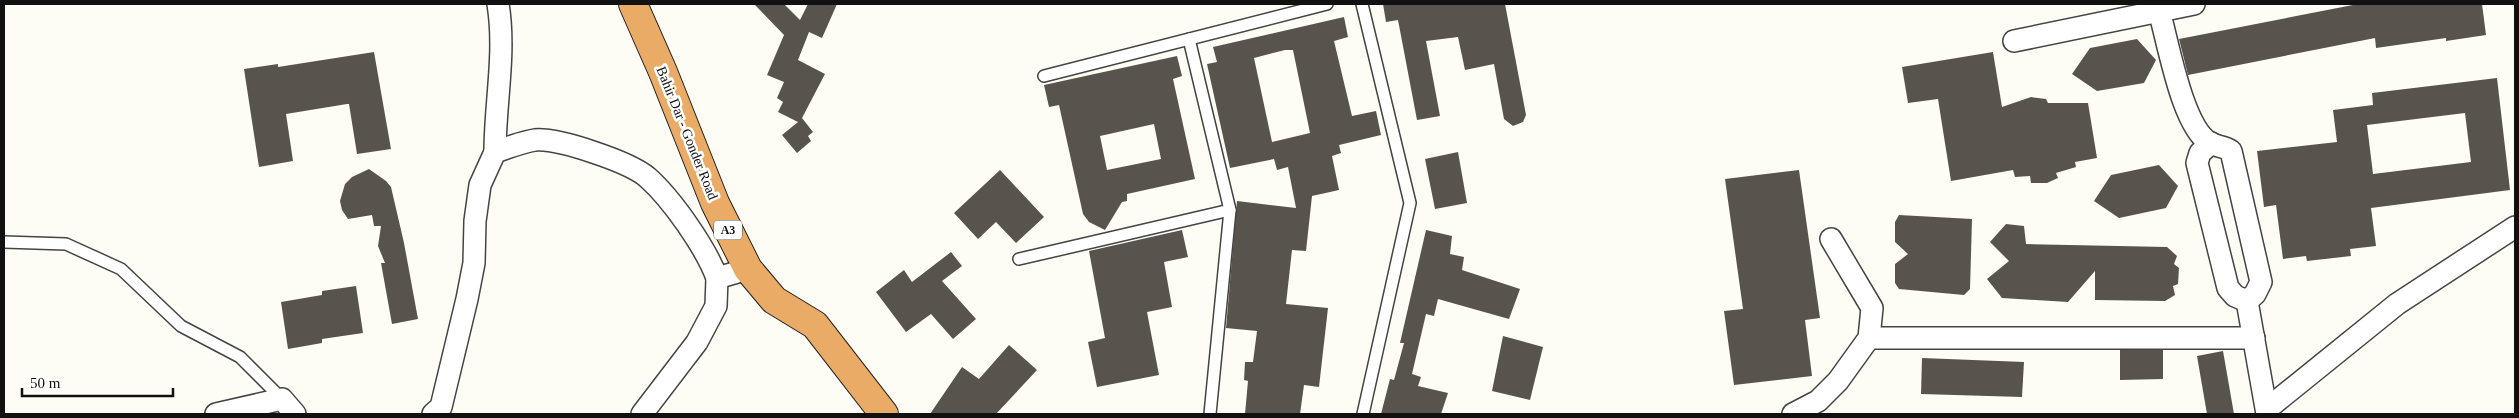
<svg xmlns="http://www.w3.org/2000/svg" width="2519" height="418" viewBox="0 0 2519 418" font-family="Georgia,serif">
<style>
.building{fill:#59534e;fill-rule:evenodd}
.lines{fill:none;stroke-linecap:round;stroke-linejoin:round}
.lane-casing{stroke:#444;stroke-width:14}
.street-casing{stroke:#444;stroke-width:24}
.highway-casing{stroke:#222;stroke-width:30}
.lane{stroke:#fff;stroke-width:11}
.street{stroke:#fff;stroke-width:21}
.highway{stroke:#eaab67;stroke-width:28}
.labels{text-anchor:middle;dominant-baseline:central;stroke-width:5;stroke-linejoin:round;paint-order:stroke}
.shield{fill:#fff;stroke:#585858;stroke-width:1}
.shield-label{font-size:12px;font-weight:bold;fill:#111}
.street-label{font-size:14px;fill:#111;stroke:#fff}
</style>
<rect width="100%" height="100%" fill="#fefdf5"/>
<!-- building -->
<g class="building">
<path d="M 754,4 L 784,4 L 800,20 L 808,4 L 837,4 L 822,38 L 809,32 L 798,60 L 825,74 L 802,118 L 813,132 L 808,136 L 811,141 L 797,153 L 782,135 L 798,122 L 778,112 L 783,102 L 777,98 L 784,82 L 767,75 L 784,35 Z"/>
<path d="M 1383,4 L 1505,4 L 1526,115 L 1523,122 L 1513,126 L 1504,119 L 1494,64 L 1465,70 L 1458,37 L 1426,41 L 1440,116 L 1417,120 L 1398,20 L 1386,22 Z"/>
<path d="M 2358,4 L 2482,4 L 2486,35 L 2446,41 L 2446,38 L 2376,48 L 2375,38 L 2188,75 L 2179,39 Z"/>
<path d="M 1344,17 L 1348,37 L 1334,41 L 1352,116 L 1376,111 L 1381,135 L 1339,145 L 1341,153 L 1332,156 L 1339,190 L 1312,196 L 1306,251 L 1292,250 L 1286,304 L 1328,308 L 1319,387 L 1304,385 L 1300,414 L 1245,414 L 1248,381 L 1244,380 L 1245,362 L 1253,362 L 1257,331 L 1226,328 L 1237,201 L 1296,208 L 1288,167 L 1277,170 L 1274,159 L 1230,168 L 1207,64 L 1217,62 L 1213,47 ZM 1285,50 L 1293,50 L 1310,133 L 1272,142 L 1254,58 Z"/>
<path d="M 2137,39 L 2156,60 L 2144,83 L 2097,91 L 2072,74 L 2090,48 Z"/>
<path d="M 374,52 L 391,149 L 357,154 L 349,104 L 347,104 L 286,114 L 293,161 L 259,167 L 244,69 L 278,64 L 278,67 Z"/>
<path d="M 1993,52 L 2002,107 L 2031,97 L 2046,99 L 2048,103 L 2088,103 L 2097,158 L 2075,162 L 2076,167 L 2056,173 L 2058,178 L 2047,183 L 2031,183 L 2030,176 L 2015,177 L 2013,170 L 1951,181 L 1938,99 L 1908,103 L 1902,67 Z"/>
<path d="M 1177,56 L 1182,76 L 1173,79 L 1195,179 L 1127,194 L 1127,201 L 1122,202 L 1105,230 L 1089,222 L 1083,214 L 1059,105 L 1049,107 L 1044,85 ZM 1154,124 L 1161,159 L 1107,170 L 1100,136 Z"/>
<path d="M 2497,78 L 2510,190 L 2371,208 L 2376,246 L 2350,249 L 2351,256 L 2307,261 L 2306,256 L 2283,259 L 2276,205 L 2264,207 L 2257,151 L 2337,142 L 2333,110 L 2373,105 L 2372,93 ZM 2465,113 L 2471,162 L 2373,174 L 2367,125 Z"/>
<path d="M 1458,152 L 1467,203 L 1435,209 L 1425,159 Z"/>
<path d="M 2159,165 L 2178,186 L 2166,208 L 2119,218 L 2094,201 L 2111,175 Z"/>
<path d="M 369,169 L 386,181 L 391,187 L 404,243 L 418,319 L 392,324 L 381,263 L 385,263 L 378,246 L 381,226 L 374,226 L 372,215 L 348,219 L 342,210 L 340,201 L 345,184 L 352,177 Z"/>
<path d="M 1000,170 L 1044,217 L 1016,243 L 996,222 L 978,239 L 954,213 Z"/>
<path d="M 1799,170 L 1820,318 L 1805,320 L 1812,376 L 1734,385 L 1724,311 L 1743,309 L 1725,179 Z"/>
<path d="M 1899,215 L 1972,219 L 1970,289 L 1964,295 L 1899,289 L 1895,283 L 1895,264 L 1908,254 L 1895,242 L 1895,222 Z"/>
<path d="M 2006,224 L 2024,226 L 2026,244 L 2167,247 L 2177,256 L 2174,264 L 2179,268 L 2178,284 L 2173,286 L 2175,295 L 2165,301 L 2095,300 L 2095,271 L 2068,302 L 2002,298 L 1987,279 L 2009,261 L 1990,242 Z"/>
<path d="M 1182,230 L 1188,257 L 1164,262 L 1172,307 L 1147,312 L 1159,375 L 1097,387 L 1088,342 L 1105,338 L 1089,251 Z"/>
<path d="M 1426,230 L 1452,236 L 1450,254 L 1464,257 L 1462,270 L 1520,289 L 1509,319 L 1438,299 L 1434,316 L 1426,314 L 1412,374 L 1421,377 L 1418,386 L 1448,393 L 1441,414 L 1381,414 L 1390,379 L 1394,380 L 1404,343 L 1400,343 Z"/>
<path d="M 951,252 L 962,266 L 942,281 L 976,319 L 953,339 L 931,314 L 906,332 L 876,292 L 904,270 L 912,282 Z"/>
<path d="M 356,286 L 363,333 L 322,339 L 322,343 L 288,349 L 281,302 L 322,295 L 322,291 Z"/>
<path d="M 1503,336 L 1543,347 L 1530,400 L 1492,391 Z"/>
<path d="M 1009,345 L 1037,370 L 996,414 L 930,414 L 962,367 L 979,379 Z"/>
<path d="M 2120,350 L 2163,350 L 2163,379 L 2120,380 Z"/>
<path d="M 2223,351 L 2234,414 L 2207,414 L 2197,356 Z"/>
<path d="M 1922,358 L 2024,362 L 2022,397 L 1921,394 Z"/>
</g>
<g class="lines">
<!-- lane casing -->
<g class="lane-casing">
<g id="lane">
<path d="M 1362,4 L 1410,203 L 1363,414"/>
<path d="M 1189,39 L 1230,210 L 1210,414"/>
<path d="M 1044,76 L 1327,4"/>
<path d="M 4,242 L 66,244 L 121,269 L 181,326 L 240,357 L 282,399"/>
<path d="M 1019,259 L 1230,210"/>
</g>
</g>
<!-- street casing -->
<g class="street-casing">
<g id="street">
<path d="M 2159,11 C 2168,41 2182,127 2210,143 C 2217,147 2224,146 2231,151 L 2261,282 L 2255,294 L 2247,301"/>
<path d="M 2014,41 L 2194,4"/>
<path d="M 2211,143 L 2200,153 L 2197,163 L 2228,288 L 2235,296 L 2247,301"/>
<path d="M 495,152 C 495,103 506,53 498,4"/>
<path d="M 2247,301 L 2267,414"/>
<path d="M 1869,338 L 2254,338"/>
<path d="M 2267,409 L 2397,304 L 2515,227"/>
<path d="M 216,414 L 282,399 L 295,414"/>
<path d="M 433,414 L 441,407 L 467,299 L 474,263 L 475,221 L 480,185 L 495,152 C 507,148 522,142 535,140 C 559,138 629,162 647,177 C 672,199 706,248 717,278 L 748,269"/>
<path d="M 642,414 L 697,342 L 716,306 L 717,278"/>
<path d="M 1793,414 L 1818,401 L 1838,381 L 1869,338 L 1872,308 L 1831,239"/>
</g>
</g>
<!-- highway casing -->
<g class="highway-casing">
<path id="highway" d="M 633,4 L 663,72 L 715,203 L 748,269 L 774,300 L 815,325 L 884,414"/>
</g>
<!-- lane -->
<use href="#lane" class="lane"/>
<!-- street -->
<use href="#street" class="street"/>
<!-- highway -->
<use href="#highway" class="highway"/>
</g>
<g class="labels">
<!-- shield labels -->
<rect class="shield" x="714" y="220.5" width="28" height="19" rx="4"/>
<g class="shield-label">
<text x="728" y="230">A3</text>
</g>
<!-- street labels -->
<g class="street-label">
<text transform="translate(687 133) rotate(68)">Bahir Dar - Gonder Road</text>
</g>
</g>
<!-- border -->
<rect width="2519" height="418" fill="none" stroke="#111111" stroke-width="10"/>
<!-- scale -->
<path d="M22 388v8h151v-8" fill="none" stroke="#111111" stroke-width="2.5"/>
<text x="30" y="388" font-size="15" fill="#111111" stroke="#ffffff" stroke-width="4" paint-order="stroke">50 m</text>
</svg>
